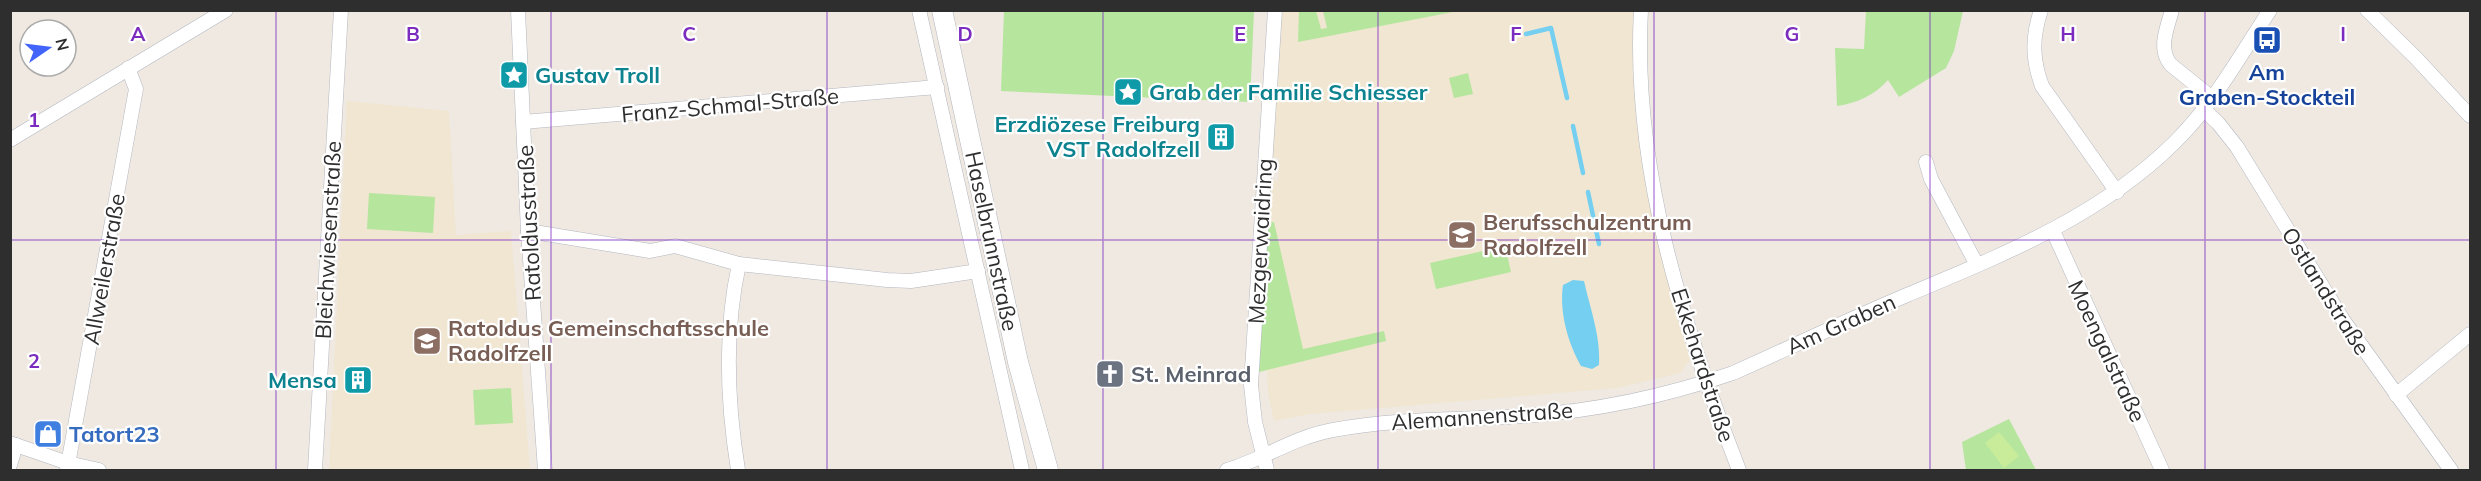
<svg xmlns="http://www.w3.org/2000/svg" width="2481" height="481" viewBox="0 0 2481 481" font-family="Mulish,sans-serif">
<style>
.education{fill:#f0e6d1}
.green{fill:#b6e59e}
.pitch{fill:#c9ec9a}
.water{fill:#75cff0}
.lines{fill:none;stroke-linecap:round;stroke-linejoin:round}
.stream{stroke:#75cff0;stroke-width:4.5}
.minor-casing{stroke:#b4b7c1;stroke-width:15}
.secondary-casing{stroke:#b4b7c1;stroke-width:21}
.minor{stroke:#fff;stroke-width:14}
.secondary{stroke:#fff;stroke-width:20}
.grid{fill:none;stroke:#7b2cbf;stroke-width:1.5;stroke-opacity:0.55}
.labels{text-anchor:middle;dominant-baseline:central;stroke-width:4.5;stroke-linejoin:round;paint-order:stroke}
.transit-label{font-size:22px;font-weight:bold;fill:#164399;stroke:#fff}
.culture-label{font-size:22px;font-weight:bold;fill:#0d838f;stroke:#fff;text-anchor:start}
.street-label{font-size:22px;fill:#2e2e2e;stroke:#fff}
.education-label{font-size:22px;font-weight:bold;fill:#785e54;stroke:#fff;text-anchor:start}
.worship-label{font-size:22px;font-weight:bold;fill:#5b616d;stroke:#fff;text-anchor:start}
.shop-label{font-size:22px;font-weight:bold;fill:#366cbe;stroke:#fff;text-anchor:start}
.grid-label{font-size:20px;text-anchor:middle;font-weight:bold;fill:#7b2cbf;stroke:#fff;stroke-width:4.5;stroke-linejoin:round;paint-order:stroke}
</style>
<rect width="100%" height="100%" fill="#efe9e1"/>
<!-- education -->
<g class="education">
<path d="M 1275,11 L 1636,11 L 1644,159 L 1681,329 L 1690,360 L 1680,373 L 1617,388 L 1310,414 L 1274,421 L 1268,394 L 1263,290 L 1263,180 L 1278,181 L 1279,158 L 1265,156 Z"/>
<path d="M 347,101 L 449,111 L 456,235 L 511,231 L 530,470 L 329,470 Z"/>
</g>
<!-- green -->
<g class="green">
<path d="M 1004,11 L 1254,11 L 1250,102 L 1001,91 Z"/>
<path d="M 1299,11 L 1316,11 L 1321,29 L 1327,28 L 1323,11 L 1458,11 L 1298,42 Z"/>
<path d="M 1866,11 L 1963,11 L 1954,51 L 1946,68 L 1899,97 L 1888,80 C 1875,95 1857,103 1837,106 L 1835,48 L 1864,49 Z"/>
<path d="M 1468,73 L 1473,94 L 1454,98 L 1449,78 Z"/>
<path d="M 369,193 L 435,197 L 433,233 L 367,229 Z"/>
<path d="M 1274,222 L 1303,349 L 1384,331 L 1386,341 L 1255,373 L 1263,223 Z"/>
<path d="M 1505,246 L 1511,272 L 1436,289 L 1430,263 Z"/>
<path d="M 511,388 L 513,423 L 475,425 L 473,390 Z"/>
<path d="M 2009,419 L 2036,470 L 1966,470 L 1962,442 Z"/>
</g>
<!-- pitch -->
<path class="pitch" d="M 1999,432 L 2019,456 L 2004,468 L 1985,443 Z"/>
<!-- water -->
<path class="water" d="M 1573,280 L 1584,281 C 1590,308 1601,337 1599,365 L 1592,369 L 1581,366 C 1568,343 1559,312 1563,285 Z"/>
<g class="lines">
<!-- stream -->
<g class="stream">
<path d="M 1526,34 L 1551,28 L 1567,98"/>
<path d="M 1573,126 L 1583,173"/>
<path d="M 1588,192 L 1599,244"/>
</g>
<!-- minor casing -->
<g class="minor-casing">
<g id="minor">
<path d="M 518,10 L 528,231 L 545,470"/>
<path d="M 919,10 L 1022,470"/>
<path d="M 1641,10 C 1632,167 1683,326 1739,470"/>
<path d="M 2041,10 C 2032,37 2032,59 2042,86 L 2117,192"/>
<path d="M 2172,10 C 2167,29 2158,47 2170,64 L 2212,98"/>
<path d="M 2367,10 L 2416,58 L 2470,116"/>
<path d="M 2204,110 L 2218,123 L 2237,147 L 2343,320 L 2451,470"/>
<path d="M 523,122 L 937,87"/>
<path d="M 10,140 L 226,10"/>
<path d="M 1926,162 L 1931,179 L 1977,265"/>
<path d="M 528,231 L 650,251 L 675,246 L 739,264 L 887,280 L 911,281 L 978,271"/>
<path d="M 2053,231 L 2162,470"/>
<path d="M 2396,395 L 2470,334"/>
<path d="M 10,443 L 68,463 L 99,470"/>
<path d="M 10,465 L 16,445"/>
<path d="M 67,470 L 136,89 L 128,68"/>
<path d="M 315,470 L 341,10"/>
<path d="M 738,470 C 727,402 724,332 739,264"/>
<path d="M 1227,470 C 1264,459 1294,437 1333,430 C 1396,418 1460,420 1524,416 C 1594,411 1666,396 1733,373 C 1791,347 1848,320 1907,295 C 2002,255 2099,217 2174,143 C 2213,105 2240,56 2270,10"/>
<path d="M 1267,470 L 1255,422 L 1251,385 L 1275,10"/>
</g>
</g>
<!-- secondary casing -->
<g class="secondary-casing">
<path id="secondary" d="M 942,10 L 1018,362 L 1048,470"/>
</g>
<!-- minor -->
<use href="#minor" class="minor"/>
<!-- secondary -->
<use href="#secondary" class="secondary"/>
</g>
<!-- grid -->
<path class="grid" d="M 276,10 L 276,470M 551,10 L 551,470M 827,10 L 827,470M 1103,10 L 1103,470M 1378,10 L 1378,470M 1654,10 L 1654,470M 1930,10 L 1930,470M 2205,10 L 2205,470M 10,240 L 2470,240"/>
<!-- icons -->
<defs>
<g id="bus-square" transform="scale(1.5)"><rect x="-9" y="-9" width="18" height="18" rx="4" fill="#1a4fb4" stroke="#fff"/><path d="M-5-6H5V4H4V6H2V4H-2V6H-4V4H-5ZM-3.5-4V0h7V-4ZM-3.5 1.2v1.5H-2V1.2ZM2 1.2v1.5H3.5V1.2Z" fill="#fff"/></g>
<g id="sight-square" transform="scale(1.5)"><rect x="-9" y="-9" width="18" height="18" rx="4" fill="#0f9aa8" stroke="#fff"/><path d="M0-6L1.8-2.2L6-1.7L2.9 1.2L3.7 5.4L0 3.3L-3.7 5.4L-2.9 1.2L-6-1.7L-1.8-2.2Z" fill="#fff"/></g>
<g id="building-square" transform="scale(1.5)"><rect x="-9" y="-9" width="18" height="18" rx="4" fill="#0f9aa8" stroke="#fff"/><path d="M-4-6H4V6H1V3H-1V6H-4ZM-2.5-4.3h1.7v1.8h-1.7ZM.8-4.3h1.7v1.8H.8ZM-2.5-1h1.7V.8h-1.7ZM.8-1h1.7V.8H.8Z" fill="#fff"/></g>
<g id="school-square" transform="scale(1.5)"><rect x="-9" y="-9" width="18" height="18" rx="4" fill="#8d6e63" stroke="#fff"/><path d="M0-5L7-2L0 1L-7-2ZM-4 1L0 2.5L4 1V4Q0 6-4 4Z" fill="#fff"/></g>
<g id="church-square" transform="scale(1.5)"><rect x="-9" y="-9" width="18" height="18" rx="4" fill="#6b7280" stroke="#fff"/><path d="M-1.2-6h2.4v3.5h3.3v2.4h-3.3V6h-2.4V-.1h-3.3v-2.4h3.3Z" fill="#fff"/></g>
<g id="shop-square" transform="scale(1.5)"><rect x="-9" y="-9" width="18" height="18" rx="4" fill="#3f7fe0" stroke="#fff"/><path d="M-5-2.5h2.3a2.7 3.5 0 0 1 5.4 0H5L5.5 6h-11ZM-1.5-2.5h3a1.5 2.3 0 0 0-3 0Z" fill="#fff"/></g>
</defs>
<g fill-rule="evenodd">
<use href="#bus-square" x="2267" y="40"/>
<use href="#sight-square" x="514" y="75"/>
<use href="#sight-square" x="1128" y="92"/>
<use href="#building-square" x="1221" y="137"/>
<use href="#school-square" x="1462" y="235"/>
<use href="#school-square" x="427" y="341"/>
<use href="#church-square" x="1110" y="374"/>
<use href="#building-square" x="358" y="380"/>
<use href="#shop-square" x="48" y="434"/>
</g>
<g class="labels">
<!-- transit labels -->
<g class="transit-label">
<text x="2267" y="72">Am<tspan x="2267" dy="25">Graben-Stockteil</tspan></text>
</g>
<!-- culture labels -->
<g class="culture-label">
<text x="535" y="75">Gustav Troll</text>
<text x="1149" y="92">Grab der Familie Schiesser</text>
<text x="1200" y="124" text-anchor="end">Erzdiözese Freiburg<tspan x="1200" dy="25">VST Radolfzell</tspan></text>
<text x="337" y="380" text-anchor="end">Mensa</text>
</g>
<!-- street labels -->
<g class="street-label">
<text transform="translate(730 105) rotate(-5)">Franz-Schmal-Straße</text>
<text transform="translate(529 223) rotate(-93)">Ratoldusstraße</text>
<text transform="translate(328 240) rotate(-87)">Bleichwiesenstraße</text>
<text transform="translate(992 241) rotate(78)">Haselbrunnstraße</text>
<text transform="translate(1260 241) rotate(-87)">Mezgerwaidring</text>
<text transform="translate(104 269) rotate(-80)">Allweilerstraße</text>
<text transform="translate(2326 291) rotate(58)">Ostlandstraße</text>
<text transform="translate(1841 324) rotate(-24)">Am Graben</text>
<text transform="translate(2107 351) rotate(65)">Moengalstraße</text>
<text transform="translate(1703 365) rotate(72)">Ekkehardstraße</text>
<text transform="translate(1482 416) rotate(-4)">Alemannenstraße</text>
</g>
<!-- education labels -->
<g class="education-label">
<text x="1483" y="222">Berufsschulzentrum<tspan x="1483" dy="25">Radolfzell</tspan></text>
<text x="448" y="328">Ratoldus Gemeinschaftsschule<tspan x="448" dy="25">Radolfzell</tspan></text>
</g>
<!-- worship labels -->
<g class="worship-label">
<text x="1131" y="374">St. Meinrad</text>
</g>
<!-- shop labels -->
<g class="shop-label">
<text x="69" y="434">Tatort23</text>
</g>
</g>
<g class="grid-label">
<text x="138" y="41">A</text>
<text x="413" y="41">B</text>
<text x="689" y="41">C</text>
<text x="965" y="41">D</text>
<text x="1240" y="41">E</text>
<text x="1516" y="41">F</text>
<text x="1792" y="41">G</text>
<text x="2068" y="41">H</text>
<text x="2343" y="41">I</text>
<text x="34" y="127">1</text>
<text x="34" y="368">2</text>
</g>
<!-- border -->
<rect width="2481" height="481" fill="none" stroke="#2e2e2e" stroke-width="24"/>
<!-- north arrow -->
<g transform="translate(48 48) rotate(76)"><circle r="28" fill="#ffffff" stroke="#ababab" stroke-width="1.5"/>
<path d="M0-4.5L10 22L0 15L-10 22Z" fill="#4264fb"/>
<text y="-9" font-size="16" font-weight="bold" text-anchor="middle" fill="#2e2e2e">N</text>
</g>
</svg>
